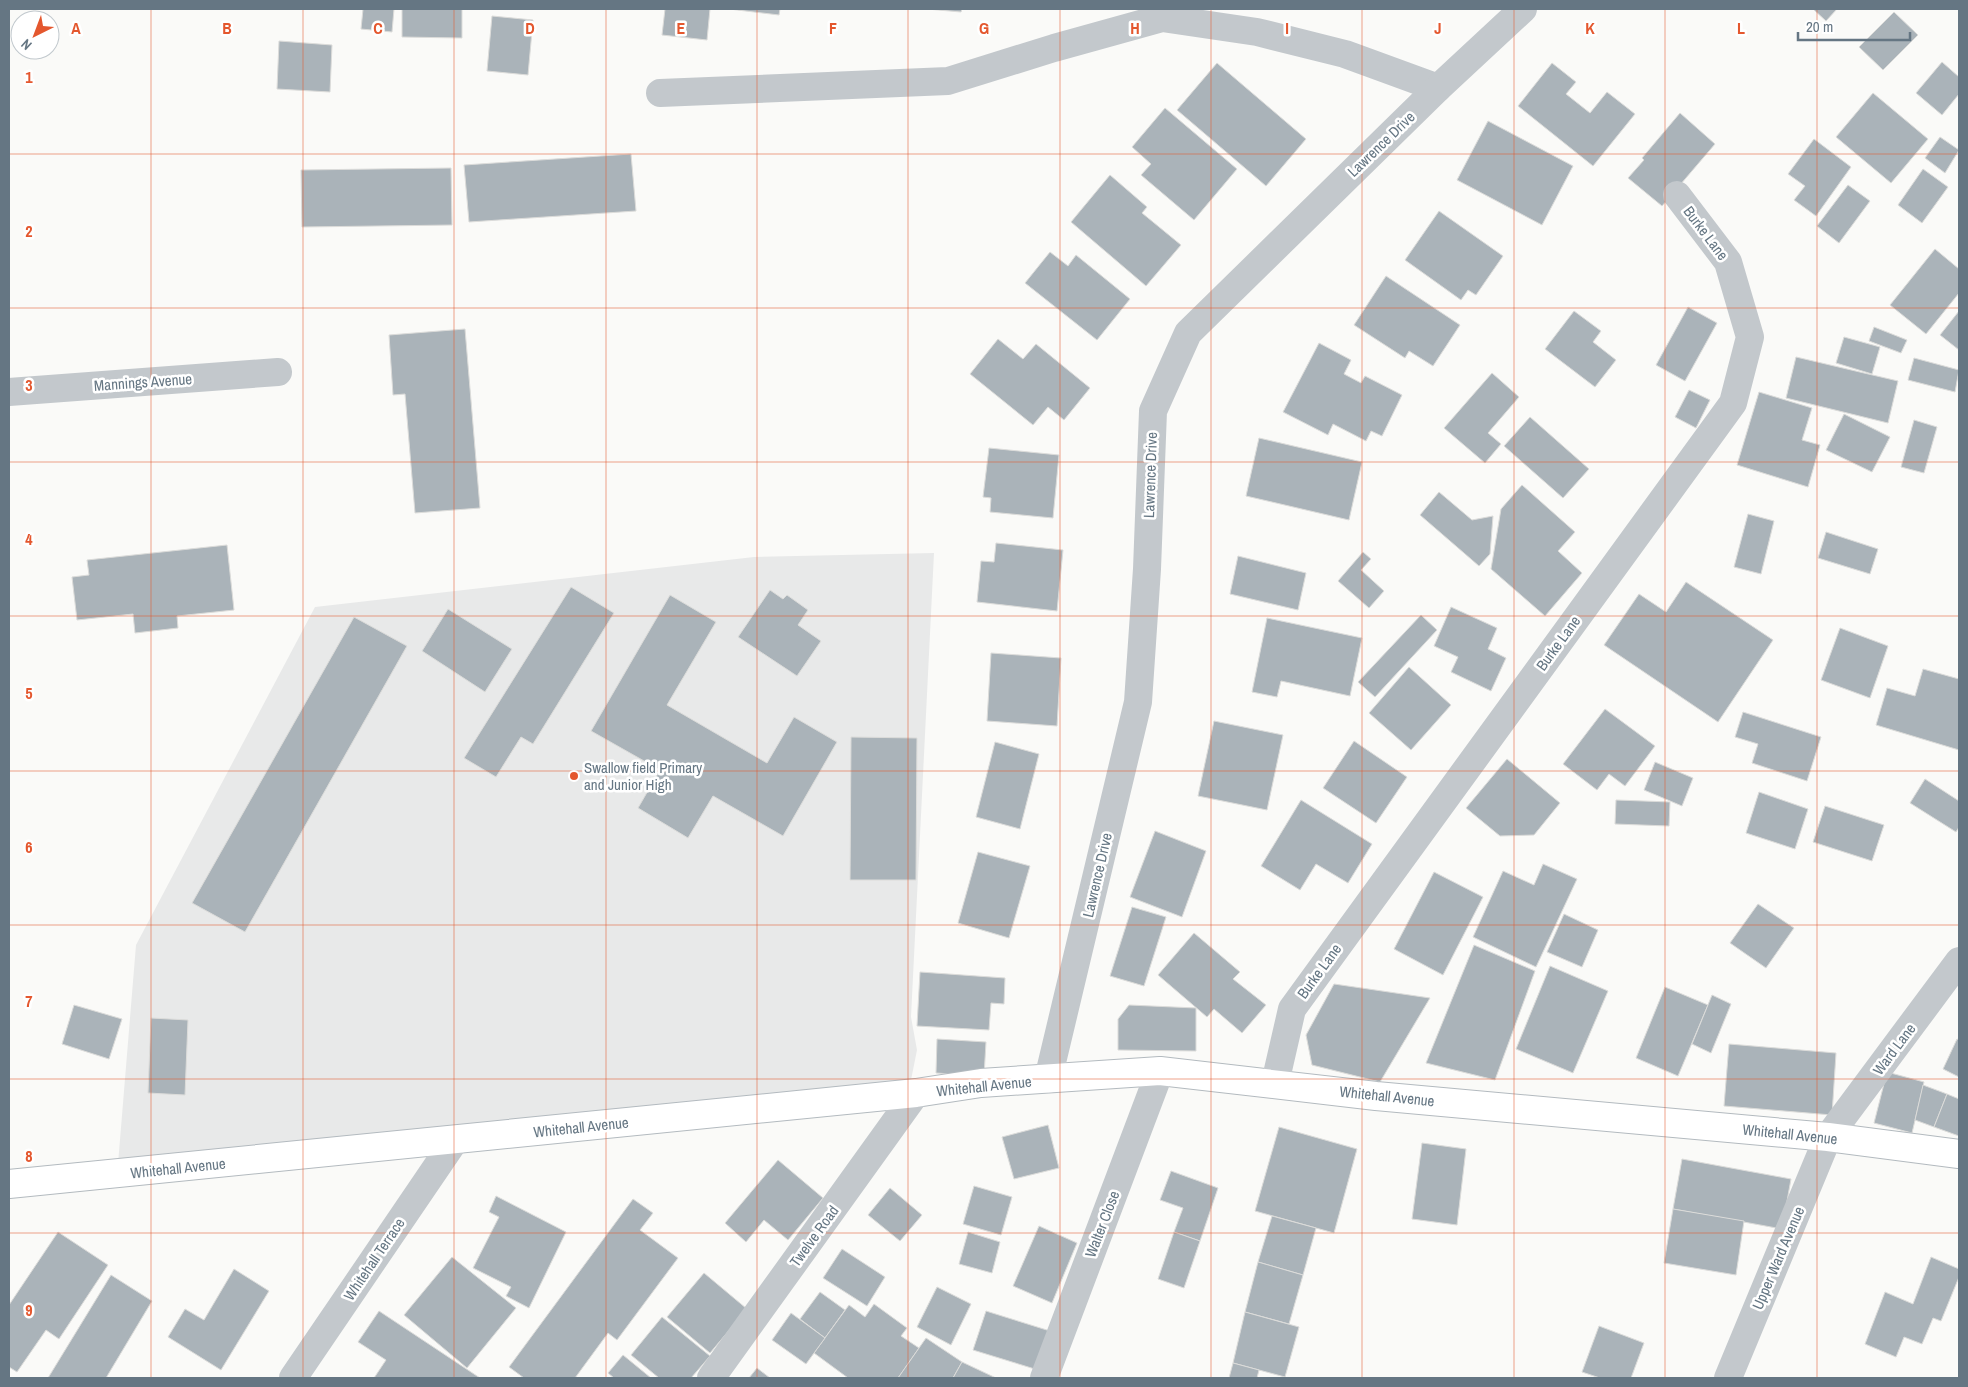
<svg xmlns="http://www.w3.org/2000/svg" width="1968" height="1387" viewBox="0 0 1968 1387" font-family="'Archivo Narrow',sans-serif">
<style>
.built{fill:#e8e9e9}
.building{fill:#aab3b9;stroke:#dcdcda}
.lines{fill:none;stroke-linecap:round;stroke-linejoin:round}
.secondary-casing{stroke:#b3babf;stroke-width:30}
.street{stroke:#c3c8cc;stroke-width:28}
.secondary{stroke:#fff;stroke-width:28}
.grid{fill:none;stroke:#e4572e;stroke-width:1;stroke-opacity:0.55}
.poi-dot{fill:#e4572e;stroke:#fff;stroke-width:2}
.labels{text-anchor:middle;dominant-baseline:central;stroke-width:5;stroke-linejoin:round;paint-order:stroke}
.street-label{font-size:15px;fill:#657683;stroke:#fff}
.poi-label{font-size:15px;fill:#657683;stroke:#fff;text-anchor:start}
.grid-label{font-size:16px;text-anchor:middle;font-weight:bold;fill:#e4572e;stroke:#fff;stroke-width:5;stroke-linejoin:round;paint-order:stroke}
</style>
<rect width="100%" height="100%" fill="#fafaf8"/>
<!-- built -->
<path class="built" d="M 934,553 L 911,1017 L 917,1050 L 911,1080 L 118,1164 L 136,945 L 315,607 L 754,557 Z"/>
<!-- building -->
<g class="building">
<path d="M 363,9 L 394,9 L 392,32 L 361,29 Z"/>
<path d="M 402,9 L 462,9 L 462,38 L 402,37 Z"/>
<path d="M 665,9 L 710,9 L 707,40 L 662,35 Z"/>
<path d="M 729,9 L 780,9 L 779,15 Z"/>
<path d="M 927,9 L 962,9 L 961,12 Z"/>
<path d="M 1813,9 L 1837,9 L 1826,21 Z"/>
<path d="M 1894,12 L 1918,35 L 1883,70 L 1859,47 Z"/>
<path d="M 492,16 L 533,20 L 528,75 L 487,71 Z"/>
<path d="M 279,41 L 332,45 L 330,92 L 277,89 Z"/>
<path d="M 1942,62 L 1959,77 L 1959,94 L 1942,115 L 1916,93 Z"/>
<path d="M 1217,63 L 1306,139 L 1266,186 L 1177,110 Z"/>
<path d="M 1552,63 L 1576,82 L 1566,94 L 1590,113 L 1607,92 L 1635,114 L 1593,166 L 1518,106 Z"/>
<path d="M 1873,93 L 1928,139 L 1891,183 L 1836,137 Z"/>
<path d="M 1165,108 L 1237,169 L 1194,220 L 1141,175 L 1151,164 L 1132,147 Z"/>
<path d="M 1680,113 L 1715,144 L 1662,206 L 1628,178 L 1644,160 L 1642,158 Z"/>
<path d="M 1488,121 L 1573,166 L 1542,225 L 1457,180 Z"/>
<path d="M 1940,137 L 1959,150 L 1945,173 L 1925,158 Z"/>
<path d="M 1814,139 L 1851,167 L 1816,216 L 1794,200 L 1805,186 L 1788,174 Z"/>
<path d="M 631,154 L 636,211 L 469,222 L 464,165 Z"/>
<path d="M 451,168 L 452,225 L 302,227 L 301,170 Z"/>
<path d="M 1923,169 L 1948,187 L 1922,223 L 1898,205 Z"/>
<path d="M 1110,175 L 1147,207 L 1142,213 L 1181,245 L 1146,286 L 1071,222 Z"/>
<path d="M 1848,185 L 1870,201 L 1839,243 L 1817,226 Z"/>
<path d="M 1439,211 L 1503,256 L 1476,295 L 1468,290 L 1461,300 L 1405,260 Z"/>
<path d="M 1935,249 L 1959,269 L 1959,293 L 1926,334 L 1890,305 Z"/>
<path d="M 1050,252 L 1068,266 L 1076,255 L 1130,299 L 1097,340 L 1025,283 Z"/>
<path d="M 1386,276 L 1460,325 L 1433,366 L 1409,351 L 1405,358 L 1354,325 Z"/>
<path d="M 1688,307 L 1717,323 L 1685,381 L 1656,365 Z"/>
<path d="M 1574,311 L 1601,331 L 1593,342 L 1616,360 L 1595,387 L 1545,349 Z"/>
<path d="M 1959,311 L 1959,350 L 1940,335 Z"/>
<path d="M 1874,327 L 1907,340 L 1901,353 L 1869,341 Z"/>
<path d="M 465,329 L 480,508 L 415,513 L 405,394 L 393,395 L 389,335 Z"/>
<path d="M 1844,337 L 1880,347 L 1872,374 L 1836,363 Z"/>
<path d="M 998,339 L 1023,359 L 1036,344 L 1090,388 L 1064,420 L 1048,407 L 1033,425 L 970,374 Z"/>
<path d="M 1319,343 L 1351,360 L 1344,374 L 1361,383 L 1365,376 L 1402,395 L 1382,436 L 1371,431 L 1366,441 L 1333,424 L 1328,435 L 1283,412 Z"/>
<path d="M 1796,357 L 1898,381 L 1888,423 L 1786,398 Z"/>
<path d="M 1914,358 L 1959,370 L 1955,392 L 1908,380 Z"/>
<path d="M 1492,373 L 1519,397 L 1488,433 L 1501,444 L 1485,463 L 1444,428 Z"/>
<path d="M 1689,390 L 1710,400 L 1696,428 L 1675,417 Z"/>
<path d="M 1759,392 L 1812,408 L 1802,440 L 1820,445 L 1808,487 L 1737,465 Z"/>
<path d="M 1844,414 L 1890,437 L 1872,472 L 1826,450 Z"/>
<path d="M 1530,417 L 1589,469 L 1563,498 L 1504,446 Z"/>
<path d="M 1914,420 L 1937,427 L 1924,473 L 1901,467 Z"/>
<path d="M 1259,438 L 1362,462 L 1349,520 L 1246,496 Z"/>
<path d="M 989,448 L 1059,455 L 1053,518 L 990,512 L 991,498 L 983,497 Z"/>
<path d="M 1522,485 L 1575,532 L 1558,551 L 1582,573 L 1545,616 L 1491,569 L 1501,509 Z"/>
<path d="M 1439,492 L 1472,520 L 1493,516 L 1490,554 L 1479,566 L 1420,515 Z"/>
<path d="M 1748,514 L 1774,521 L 1761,574 L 1734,567 Z"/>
<path d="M 1826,532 L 1878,549 L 1870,574 L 1818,558 Z"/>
<path d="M 996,543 L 1063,550 L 1057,611 L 977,602 L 981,561 L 994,562 Z"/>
<path d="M 227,545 L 234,610 L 177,616 L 178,628 L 135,633 L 133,614 L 77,620 L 72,577 L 89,575 L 87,560 Z"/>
<path d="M 1363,552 L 1371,559 L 1361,570 L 1384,591 L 1369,608 L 1338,581 Z"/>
<path d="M 1238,556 L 1306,573 L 1298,610 L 1230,594 Z"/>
<path d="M 1686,582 L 1773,640 L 1718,722 L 1604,645 L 1639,594 L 1666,612 Z"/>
<path d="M 571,587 L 614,613 L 533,744 L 521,737 L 496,777 L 464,758 Z"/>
<path d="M 770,590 L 783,599 L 787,595 L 808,610 L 798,625 L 821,641 L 797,676 L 738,637 Z"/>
<path d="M 670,595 L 716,622 L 667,705 L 767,763 L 794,717 L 837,742 L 783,836 L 713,796 L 688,838 L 638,808 L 660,770 L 591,731 Z"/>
<path d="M 1451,607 L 1497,628 L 1488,649 L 1506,658 L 1491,691 L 1451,672 L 1458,657 L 1434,646 Z"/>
<path d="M 448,609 L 512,649 L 485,692 L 422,651 Z"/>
<path d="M 1421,615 L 1437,630 L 1375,697 L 1358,682 Z"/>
<path d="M 354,617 L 407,646 L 245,932 L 192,903 Z"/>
<path d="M 1267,618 L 1362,638 L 1350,696 L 1281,681 L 1277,697 L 1252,692 Z"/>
<path d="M 1840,628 L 1888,646 L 1870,698 L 1821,680 Z"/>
<path d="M 991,653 L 1061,658 L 1057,726 L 987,721 Z"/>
<path d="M 1409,667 L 1451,705 L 1411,750 L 1369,713 Z"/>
<path d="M 1923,669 L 1959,679 L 1959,750 L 1876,725 L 1887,688 L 1915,696 Z"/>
<path d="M 1605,709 L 1655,746 L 1625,786 L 1609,774 L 1597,790 L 1563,764 Z"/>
<path d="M 1743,712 L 1821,737 L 1807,781 L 1752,763 L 1758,744 L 1735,737 Z"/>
<path d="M 1214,721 L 1283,735 L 1267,810 L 1198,796 Z"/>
<path d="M 851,737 L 917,738 L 916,880 L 850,880 Z"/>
<path d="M 1354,741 L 1407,777 L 1376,823 L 1323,788 Z"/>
<path d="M 995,742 L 1039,754 L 1020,829 L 976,817 Z"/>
<path d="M 1507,759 L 1560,803 L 1534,835 L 1500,836 L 1466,808 Z"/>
<path d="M 1655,762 L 1693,778 L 1682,806 L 1644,790 Z"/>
<path d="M 1925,779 L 1959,801 L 1959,827 L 1956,832 L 1910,803 Z"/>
<path d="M 1759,792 L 1808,809 L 1795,849 L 1746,833 Z"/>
<path d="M 1301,800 L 1372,844 L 1348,883 L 1316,864 L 1300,890 L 1261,866 Z"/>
<path d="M 1616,800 L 1670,802 L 1669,826 L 1615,824 Z"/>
<path d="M 1825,806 L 1884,825 L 1872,861 L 1813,842 Z"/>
<path d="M 1155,831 L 1206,851 L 1182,917 L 1130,897 Z"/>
<path d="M 978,852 L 1030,866 L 1009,938 L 958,923 Z"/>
<path d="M 1543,864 L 1577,879 L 1536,967 L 1473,937 L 1503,871 L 1534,885 Z"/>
<path d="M 1434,872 L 1483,897 L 1443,975 L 1394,949 Z"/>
<path d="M 1758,904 L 1794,928 L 1766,968 L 1730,943 Z"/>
<path d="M 1132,907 L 1166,917 L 1144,986 L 1110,976 Z"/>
<path d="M 1564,914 L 1598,930 L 1582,967 L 1547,952 Z"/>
<path d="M 1194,933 L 1240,972 L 1233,979 L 1266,1005 L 1242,1033 L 1214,1009 L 1207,1017 L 1158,975 Z"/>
<path d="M 1474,945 L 1535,971 L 1495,1080 L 1426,1063 Z"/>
<path d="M 1550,966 L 1608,991 L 1573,1073 L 1516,1049 Z"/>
<path d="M 920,972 L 1005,978 L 1004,1004 L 991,1003 L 989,1030 L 917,1026 Z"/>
<path d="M 1334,984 L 1430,998 L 1380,1082 L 1312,1065 L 1306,1035 Z"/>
<path d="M 1665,987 L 1708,1005 L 1678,1076 L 1636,1058 Z"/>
<path d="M 1712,995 L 1731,1004 L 1711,1053 L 1692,1044 Z"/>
<path d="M 74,1005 L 122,1019 L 109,1059 L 62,1044 Z"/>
<path d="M 1129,1005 L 1196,1008 L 1196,1051 L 1118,1050 L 1118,1019 Z"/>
<path d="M 151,1018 L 188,1020 L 185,1095 L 148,1093 Z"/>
<path d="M 937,1039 L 986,1042 L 984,1076 L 936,1073 Z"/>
<path d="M 1957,1039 L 1959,1040 L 1959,1077 L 1943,1069 Z"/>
<path d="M 1729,1044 L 1836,1053 L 1832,1115 L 1724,1106 Z"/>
<path d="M 1887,1072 L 1924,1082 L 1912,1133 L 1874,1123 Z"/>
<path d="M 1923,1085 L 1947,1094 L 1934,1127 L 1915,1120 Z"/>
<path d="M 1947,1094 L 1959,1099 L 1959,1136 L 1934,1127 Z"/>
<path d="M 1048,1125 L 1059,1168 L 1014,1179 L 1002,1137 Z"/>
<path d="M 1279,1127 L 1357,1149 L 1334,1233 L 1255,1211 Z"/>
<path d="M 1422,1143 L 1466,1149 L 1457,1225 L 1412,1219 Z"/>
<path d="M 1682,1159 L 1791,1179 L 1782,1229 L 1673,1209 Z"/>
<path d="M 778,1160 L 823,1198 L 788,1240 L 764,1220 L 746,1242 L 725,1223 Z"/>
<path d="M 1171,1171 L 1218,1188 L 1200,1241 L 1174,1232 L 1183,1208 L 1160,1200 Z"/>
<path d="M 974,1186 L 1012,1197 L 1001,1235 L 963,1224 Z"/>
<path d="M 890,1188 L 922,1215 L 900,1241 L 868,1215 Z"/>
<path d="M 496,1196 L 566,1232 L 529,1308 L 506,1296 L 511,1287 L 473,1268 L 499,1217 L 489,1212 Z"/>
<path d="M 633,1199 L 653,1213 L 640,1230 L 678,1258 L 617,1340 L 608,1333 L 575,1378 L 524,1378 L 509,1367 Z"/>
<path d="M 1673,1209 L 1744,1221 L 1736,1275 L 1664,1263 Z"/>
<path d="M 1272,1216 L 1316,1228 L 1303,1275 L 1258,1262 Z"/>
<path d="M 1039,1226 L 1077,1243 L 1052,1303 L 1013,1286 Z"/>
<path d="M 58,1232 L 108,1265 L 59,1339 L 46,1330 L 17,1372 L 9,1367 L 9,1305 Z"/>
<path d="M 968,1232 L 1000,1242 L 992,1273 L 959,1264 Z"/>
<path d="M 1174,1232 L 1200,1241 L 1184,1288 L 1158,1279 Z"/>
<path d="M 842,1249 L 885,1277 L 867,1306 L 823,1278 Z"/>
<path d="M 452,1257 L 516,1308 L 467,1368 L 404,1315 Z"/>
<path d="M 1931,1257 L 1959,1269 L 1959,1277 L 1941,1321 L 1933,1318 L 1922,1344 L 1904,1337 L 1896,1357 L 1865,1344 L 1885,1292 L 1913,1304 Z"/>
<path d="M 1258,1262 L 1303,1275 L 1289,1324 L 1245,1312 Z"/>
<path d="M 234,1269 L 269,1291 L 221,1370 L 168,1337 L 185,1309 L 204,1320 Z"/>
<path d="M 704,1273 L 747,1309 L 710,1353 L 667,1317 Z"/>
<path d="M 111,1275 L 152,1301 L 106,1378 L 48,1378 Z"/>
<path d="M 937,1287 L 971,1304 L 951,1345 L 917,1327 Z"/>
<path d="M 820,1292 L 845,1310 L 825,1338 L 800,1319 Z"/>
<path d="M 874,1304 L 907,1328 L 901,1336 L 919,1348 L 898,1378 L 848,1378 L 814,1353 L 849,1305 L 865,1317 Z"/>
<path d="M 379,1311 L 480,1378 L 374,1378 L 386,1360 L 358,1342 Z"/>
<path d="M 986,1311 L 1050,1331 L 1038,1370 L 973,1350 Z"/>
<path d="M 1245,1312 L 1299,1327 L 1285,1377 L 1233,1363 Z"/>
<path d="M 791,1313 L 825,1338 L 806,1364 L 772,1340 Z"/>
<path d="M 662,1317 L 710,1356 L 691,1378 L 659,1378 L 631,1355 Z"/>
<path d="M 1599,1326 L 1644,1343 L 1631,1378 L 1600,1378 L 1582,1372 Z"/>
<path d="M 926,1338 L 962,1362 L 953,1378 L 898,1378 Z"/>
<path d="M 623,1355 L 651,1378 L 614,1378 L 608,1373 Z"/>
<path d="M 962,1362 L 996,1378 L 953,1378 Z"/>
<path d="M 1233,1363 L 1259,1370 L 1257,1378 L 1229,1378 Z"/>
<path d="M 757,1368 L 770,1378 L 749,1378 Z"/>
</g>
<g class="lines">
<!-- secondary casing -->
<g class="secondary-casing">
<path id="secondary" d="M 9,1184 L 916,1093 L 981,1083 L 1160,1071 L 1376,1096 L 1828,1137 L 1959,1154"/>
</g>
<!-- street -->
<g class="street">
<path d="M 660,93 L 948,81 L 1054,48 L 1162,18 L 1257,32 L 1345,54 L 1438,88"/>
<path d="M 9,392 L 278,372"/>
<path d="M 1048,1079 L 1138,702 L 1147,569 L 1153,411 L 1188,333 L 1438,88 L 1523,9"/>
<path d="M 1275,1083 L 1292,1009 L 1733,403 L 1750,337 L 1728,262 L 1677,195"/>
<path d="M 293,1378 L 455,1140"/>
<path d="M 711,1378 L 916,1093"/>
<path d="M 1044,1378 L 1160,1071"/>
<path d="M 1728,1378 L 1828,1137 L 1959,961"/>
</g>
<!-- secondary -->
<use href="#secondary" class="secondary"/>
</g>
<!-- grid -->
<path class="grid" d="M 151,9 L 151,1378M 303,9 L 303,1378M 454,9 L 454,1378M 606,9 L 606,1378M 757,9 L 757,1378M 908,9 L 908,1378M 1060,9 L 1060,1378M 1211,9 L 1211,1378M 1362,9 L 1362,1378M 1514,9 L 1514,1378M 1665,9 L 1665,1378M 1817,9 L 1817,1378M 9,154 L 1959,154M 9,308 L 1959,308M 9,462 L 1959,462M 9,616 L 1959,616M 9,771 L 1959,771M 9,925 L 1959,925M 9,1079 L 1959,1079M 9,1233 L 1959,1233"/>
<!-- markers -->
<circle class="poi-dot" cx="574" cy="776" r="5"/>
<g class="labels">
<!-- street labels -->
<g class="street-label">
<text transform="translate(1381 144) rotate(-44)">Lawrence Drive</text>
<text transform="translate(1706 233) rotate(53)">Burke Lane</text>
<text transform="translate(143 382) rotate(-4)">Mannings Avenue</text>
<text transform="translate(1150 475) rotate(-88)">Lawrence Drive</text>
<text transform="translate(1558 643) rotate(-54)">Burke Lane</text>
<text transform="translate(1097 875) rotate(-77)">Lawrence Drive</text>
<text transform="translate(1319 971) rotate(-54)">Burke Lane</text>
<text transform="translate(1894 1049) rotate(-53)">Ward Lane</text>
<text transform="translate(984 1086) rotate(-6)">Whitehall Avenue</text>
<text transform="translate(1387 1096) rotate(6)">Whitehall Avenue</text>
<text transform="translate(581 1127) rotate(-6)">Whitehall Avenue</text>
<text transform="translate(1790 1134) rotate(6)">Whitehall Avenue</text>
<text transform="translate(178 1168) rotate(-6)">Whitehall Avenue</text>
<text transform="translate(1102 1224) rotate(-69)">Walter Close</text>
<text transform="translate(814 1236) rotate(-54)">Twelve Road</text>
<text transform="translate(1778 1258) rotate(-67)">Upper Ward Avenue</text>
<text transform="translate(374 1259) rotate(-56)">Whitehall Terrace</text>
</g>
<!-- poi labels -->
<g class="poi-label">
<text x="584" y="767">Swallow field Primary<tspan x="584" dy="17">and Junior High</tspan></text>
</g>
</g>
<g class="grid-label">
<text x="76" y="34">A</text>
<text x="227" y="34">B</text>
<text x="378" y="34">C</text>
<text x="530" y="34">D</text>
<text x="681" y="34">E</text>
<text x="833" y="34">F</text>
<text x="984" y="34">G</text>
<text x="1135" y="34">H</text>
<text x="1287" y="34">I</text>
<text x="1438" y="34">J</text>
<text x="1590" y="34">K</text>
<text x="1741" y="34">L</text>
<text x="29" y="83">1</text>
<text x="29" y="237">2</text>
<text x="29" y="391">3</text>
<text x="29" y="545">4</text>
<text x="29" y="699">5</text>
<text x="29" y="853">6</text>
<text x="29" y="1007">7</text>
<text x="29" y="1162">8</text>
<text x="29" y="1316">9</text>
</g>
<!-- border -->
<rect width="1968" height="1387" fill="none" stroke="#657683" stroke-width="20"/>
<!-- north arrow -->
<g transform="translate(35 35) rotate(222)"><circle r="24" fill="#ffffff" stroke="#c1c8cd"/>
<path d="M0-4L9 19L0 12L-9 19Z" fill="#e4572e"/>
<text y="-8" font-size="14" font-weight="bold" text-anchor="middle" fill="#657683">N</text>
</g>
<!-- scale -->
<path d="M1798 32v8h112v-8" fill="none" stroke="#657683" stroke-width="2.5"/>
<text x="1806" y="32" font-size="15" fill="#657683" stroke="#ffffff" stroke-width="4" paint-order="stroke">20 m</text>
</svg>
